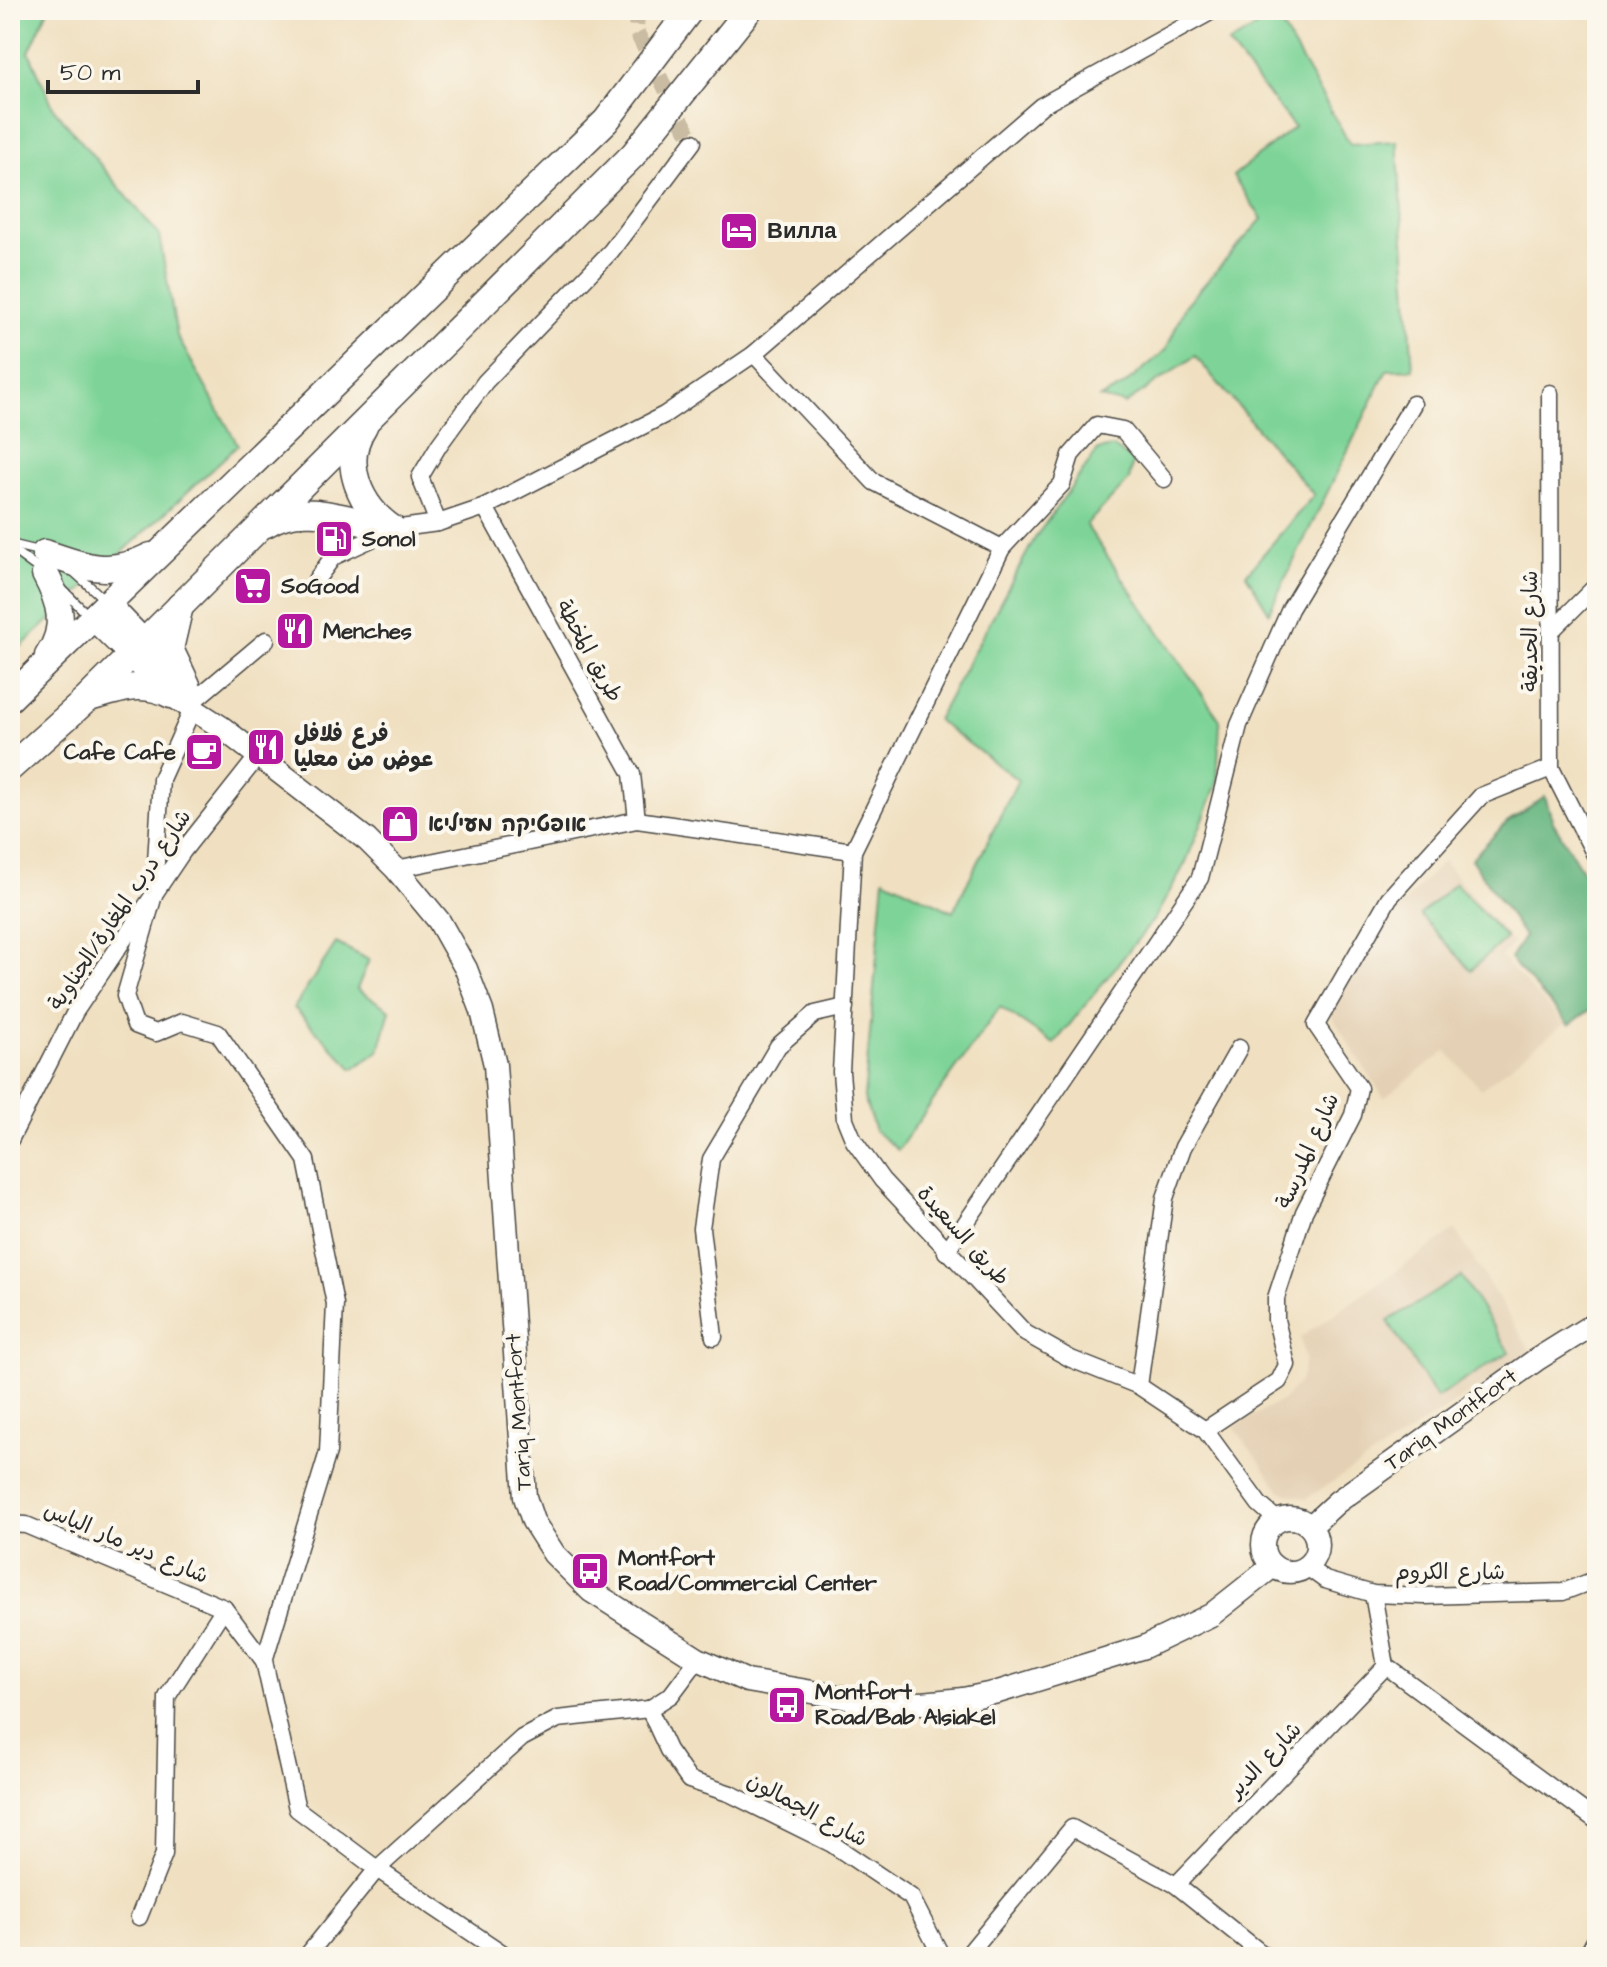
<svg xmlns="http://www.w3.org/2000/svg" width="1607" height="1967" viewBox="0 0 1607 1967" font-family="'Architects Daughter','Playpen Sans Arabic','Playpen Sans Hebrew',sans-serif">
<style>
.built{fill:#e4d0b4}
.green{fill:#7ed498;stroke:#548062;stroke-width:2}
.forest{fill:#66b680;stroke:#487056;stroke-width:2}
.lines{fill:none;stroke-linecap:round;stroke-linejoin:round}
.minor-tunnel{stroke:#c9bca3;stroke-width:16;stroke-dasharray:16 8;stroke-linecap:butt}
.service-casing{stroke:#494642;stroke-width:11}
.minor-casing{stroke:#494642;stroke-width:19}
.secondary-casing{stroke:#494642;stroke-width:25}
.trunk-casing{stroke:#494642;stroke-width:29}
.service{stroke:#fff;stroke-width:8}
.minor{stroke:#fff;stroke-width:16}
.secondary{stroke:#fff;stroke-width:22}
.trunk{stroke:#fff;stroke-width:26}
.labels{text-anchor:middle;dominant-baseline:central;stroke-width:8;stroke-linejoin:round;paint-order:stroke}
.poi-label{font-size:22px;font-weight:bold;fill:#2b2b2b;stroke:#fbf7ec;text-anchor:start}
.street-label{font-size:22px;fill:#2b2b2b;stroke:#fbf7ec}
</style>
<rect width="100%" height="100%" fill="#fbf7ec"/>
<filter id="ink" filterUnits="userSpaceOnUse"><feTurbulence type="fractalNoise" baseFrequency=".0125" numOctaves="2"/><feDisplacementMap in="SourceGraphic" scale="16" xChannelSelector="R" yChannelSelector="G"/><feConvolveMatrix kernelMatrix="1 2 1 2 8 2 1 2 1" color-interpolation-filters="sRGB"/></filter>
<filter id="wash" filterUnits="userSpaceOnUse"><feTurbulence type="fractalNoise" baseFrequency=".006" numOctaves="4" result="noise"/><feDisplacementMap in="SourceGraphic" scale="32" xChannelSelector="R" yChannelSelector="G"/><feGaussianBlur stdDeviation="1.8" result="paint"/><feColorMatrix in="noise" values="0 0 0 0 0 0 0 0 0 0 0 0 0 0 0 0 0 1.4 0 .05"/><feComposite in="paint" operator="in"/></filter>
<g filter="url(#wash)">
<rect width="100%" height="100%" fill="#f0e0c1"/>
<!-- built -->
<g class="built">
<path d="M 1443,861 L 1513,943 L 1501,957 L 1564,1024 L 1481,1089 L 1446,1051 L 1384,1098 L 1329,1012 L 1390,918 Z"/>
<path d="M 1455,1230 L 1532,1353 L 1306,1499 L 1281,1491 L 1234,1427 L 1284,1399 L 1300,1381 L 1305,1360 L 1300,1338 Z"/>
</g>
<!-- green -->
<g class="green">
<path d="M 10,10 L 48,10 L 29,52 L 54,109 L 159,235 L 177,336 L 238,445 L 10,657 Z"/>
<path d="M 1276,16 L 1350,144 L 1397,141 L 1413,369 L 1387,370 L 1269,612 L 1246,574 L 1314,495 L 1195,356 L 1125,404 L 1100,398 L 1123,386 L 1166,350 L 1185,306 L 1262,219 L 1233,176 L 1294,127 L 1228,44 Z"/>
<path d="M 1114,447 L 1133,461 L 1129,480 L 1086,525 L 1220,720 L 1217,784 L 1186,862 L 1155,918 L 1054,1044 L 1000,1007 L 898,1150 L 875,1131 L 864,1098 L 884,878 L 953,912 L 1018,780 L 937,720 L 1035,538 L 1098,450 Z"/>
<path d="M 1455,883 L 1506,938 L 1471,970 L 1420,915 Z"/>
<path d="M 336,943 L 369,960 L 357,989 L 390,1010 L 379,1051 L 353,1069 L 294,1008 Z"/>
<path d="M 1461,1276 L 1509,1352 L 1436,1398 L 1388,1321 Z"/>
</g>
<!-- forest -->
<path class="forest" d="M 1545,796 L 1553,822 L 1597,895 L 1597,1005 L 1569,1025 L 1510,959 L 1524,936 L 1471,859 L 1507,822 Z"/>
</g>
<g filter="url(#ink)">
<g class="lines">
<!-- minor-tunnel -->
<path class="minor-tunnel" d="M 637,10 L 636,31 L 693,142"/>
<!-- service casing -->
<g class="service-casing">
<g id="service">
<path d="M 10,544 L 43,552"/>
<path d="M 10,548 L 41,571"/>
<path d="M 74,572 L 106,601"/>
<path d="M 61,588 L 88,615"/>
</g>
</g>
<!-- minor casing -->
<g class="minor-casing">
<g id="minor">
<path d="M 754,354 L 874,482 L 1002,548"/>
<path d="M 1550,393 L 1551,768 L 1597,859"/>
<path d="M 1164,479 L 1123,430 L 1097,425 L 1071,455 L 1062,484 L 1002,548 L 853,851 L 841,1072 L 845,1119 L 854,1141 L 882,1180 L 1025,1333 L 1071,1359 L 1139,1386 L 1205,1430 L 1259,1504 L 1277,1520"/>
<path d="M 485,507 L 632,774 L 637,820"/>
<path d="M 438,523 L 420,477 L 439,445 L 485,382 L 611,251 L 693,142"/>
<path d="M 316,580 L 333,557 L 393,529 L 438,523 L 485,507 L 664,415 L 754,354 L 1041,106 L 1214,10"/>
<path d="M 1553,629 L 1597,585"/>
<path d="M 197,698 L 266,640"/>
<path d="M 192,710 L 161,779 L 154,895 L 125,996 L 135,1025 L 156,1033 L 182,1022 L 218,1033 L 306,1160 L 335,1304 L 328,1452 L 264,1661 L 297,1809 L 377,1869 L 508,1957"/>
<path d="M 396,869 L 637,820 L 853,851"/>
<path d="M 10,1140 L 75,1012 L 183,851 L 258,756"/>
<path d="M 946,1252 L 1200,878 L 1239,725 L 1290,609 L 1413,404"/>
<path d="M 714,1337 L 701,1228 L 711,1159 L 778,1046 L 815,1014 L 845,1007"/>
<path d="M 1139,1386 L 1165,1198 L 1183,1147 L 1239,1048"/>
<path d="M 1205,1430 L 1279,1381 L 1287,1365 L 1276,1320 L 1276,1298 L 1304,1212 L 1353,1115 L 1359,1088 L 1316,1025 L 1389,898 L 1481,796 L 1551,768"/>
<path d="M 10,1524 L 26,1525 L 224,1608 L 264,1661"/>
<path d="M 1307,1567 L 1325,1580 L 1373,1594 L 1425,1596 L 1563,1592 L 1597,1579"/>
<path d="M 1373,1594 L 1386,1666 L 1597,1821"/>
<path d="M 649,1709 L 668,1750 L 689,1780 L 731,1794 L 832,1844 L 911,1897 L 942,1957"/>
<path d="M 1176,1885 L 1386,1666"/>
<path d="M 139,1917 L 164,1854 L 167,1697 L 224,1608"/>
<path d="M 306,1957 L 377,1869 L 522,1738 L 558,1719 L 649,1709 L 671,1695 L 698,1659"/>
<path d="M 966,1957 L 1072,1828 L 1176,1885 L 1266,1957"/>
<path d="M 1586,1957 L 1597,1937"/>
</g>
</g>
<!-- secondary casing -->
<g class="secondary-casing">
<g id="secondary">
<path d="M 109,604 L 176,674"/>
<path d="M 93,619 L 171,695 L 221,727 L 367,840 L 396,869 L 439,921 L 466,969 L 482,1011 L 495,1065 L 525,1497 L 533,1521 L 554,1554 L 591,1591 L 698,1659 L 747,1681 L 854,1699 L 922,1703 L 963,1699 L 998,1692 L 1144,1647 L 1211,1615 L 1273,1566"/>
<circle cx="1290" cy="1545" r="27"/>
<path d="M 1311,1526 L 1337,1502 L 1536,1360 L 1597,1322"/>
</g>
</g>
<!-- trunk casing -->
<g class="trunk-casing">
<g id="trunk">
<path d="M 364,426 C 340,463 360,507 393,529"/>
<path d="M 266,524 C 303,499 352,522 393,529"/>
<path d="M 45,553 C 87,567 109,577 151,556"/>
<path d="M 45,574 C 60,602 68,627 48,656"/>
<path d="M 180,606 L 170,649 L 187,685"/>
<path d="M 10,698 L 606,121 L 690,10"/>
<path d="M 90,698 C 120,689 142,680 171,695"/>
<path d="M 10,768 L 87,699 L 633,155 L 749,10"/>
</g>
</g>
<!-- service -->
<use href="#service" class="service"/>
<!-- minor -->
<use href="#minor" class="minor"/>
<!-- secondary -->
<use href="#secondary" class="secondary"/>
<!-- trunk -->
<use href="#trunk" class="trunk"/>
</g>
</g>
<!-- icons -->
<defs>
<g id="hotel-square" transform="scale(2)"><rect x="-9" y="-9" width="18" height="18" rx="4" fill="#b5179e" stroke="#fbf7ec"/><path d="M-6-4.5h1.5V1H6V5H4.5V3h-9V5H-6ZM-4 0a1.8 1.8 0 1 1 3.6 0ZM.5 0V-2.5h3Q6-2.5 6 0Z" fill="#fff"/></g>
<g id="fuel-square" transform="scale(2)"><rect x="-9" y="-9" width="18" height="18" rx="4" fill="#b5179e" stroke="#fbf7ec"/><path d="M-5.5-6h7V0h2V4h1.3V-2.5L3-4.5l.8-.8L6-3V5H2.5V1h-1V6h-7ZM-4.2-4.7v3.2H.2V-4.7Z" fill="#fff"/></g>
<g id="supermarket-square" transform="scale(2)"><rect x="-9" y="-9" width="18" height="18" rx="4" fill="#b5179e" stroke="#fbf7ec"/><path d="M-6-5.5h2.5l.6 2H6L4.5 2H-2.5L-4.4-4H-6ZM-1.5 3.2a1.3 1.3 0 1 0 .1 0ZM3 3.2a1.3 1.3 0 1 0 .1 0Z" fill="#fff"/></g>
<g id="restaurant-square" transform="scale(2)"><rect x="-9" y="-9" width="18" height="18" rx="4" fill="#b5179e" stroke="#fbf7ec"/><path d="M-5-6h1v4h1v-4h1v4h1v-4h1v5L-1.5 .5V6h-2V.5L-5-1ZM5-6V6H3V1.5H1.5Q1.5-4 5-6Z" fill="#fff"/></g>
<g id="cafe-square" transform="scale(2)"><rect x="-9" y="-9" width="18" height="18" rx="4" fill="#b5179e" stroke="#fbf7ec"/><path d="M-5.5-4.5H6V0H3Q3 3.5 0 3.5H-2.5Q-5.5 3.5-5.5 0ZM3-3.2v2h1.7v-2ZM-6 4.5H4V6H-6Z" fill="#fff"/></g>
<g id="shop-square" transform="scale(2)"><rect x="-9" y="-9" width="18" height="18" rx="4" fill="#b5179e" stroke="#fbf7ec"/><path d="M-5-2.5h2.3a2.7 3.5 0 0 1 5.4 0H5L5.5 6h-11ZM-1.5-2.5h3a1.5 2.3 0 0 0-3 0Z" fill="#fff"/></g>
<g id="bus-square" transform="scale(2)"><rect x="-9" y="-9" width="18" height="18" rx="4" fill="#b5179e" stroke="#fbf7ec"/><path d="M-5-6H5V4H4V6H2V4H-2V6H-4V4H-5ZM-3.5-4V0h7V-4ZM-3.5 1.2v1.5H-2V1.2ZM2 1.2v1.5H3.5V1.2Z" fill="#fff"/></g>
</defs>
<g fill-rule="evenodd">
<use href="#hotel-square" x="739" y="231"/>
<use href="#fuel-square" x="334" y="539"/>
<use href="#supermarket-square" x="253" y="586"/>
<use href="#restaurant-square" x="295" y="631"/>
<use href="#restaurant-square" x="266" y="747"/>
<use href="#cafe-square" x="204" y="752"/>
<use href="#shop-square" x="400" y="824"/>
<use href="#bus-square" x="590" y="1571"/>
<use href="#bus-square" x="787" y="1705"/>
</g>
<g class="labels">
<!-- poi labels -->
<g class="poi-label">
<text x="767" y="231">Вилла</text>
<text x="362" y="539">Sonol</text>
<text x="281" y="586">SoGood</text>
<text x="323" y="631">Menches</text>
<text x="294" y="734">فرع فلافل<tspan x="294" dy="25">عوض من معليا</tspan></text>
<text x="176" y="752" text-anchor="end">Cafe Cafe</text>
<text x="428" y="824">אופטיקה מעיליא</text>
<text x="618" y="1558">Montfort<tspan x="618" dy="25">Road/Commercial Center</tspan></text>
<text x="815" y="1692">Montfort<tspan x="815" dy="25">Road/Bab Alsiakel</tspan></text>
</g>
<!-- street labels -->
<g class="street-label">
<text transform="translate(1530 631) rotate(-90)">شارع الحديقة</text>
<text transform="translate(589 651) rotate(61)">طريق المخطة</text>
<text transform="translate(120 910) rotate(-56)">شارع درب المغارة/الجناوية</text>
<text transform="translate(1308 1151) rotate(-66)">شارع المدرسة</text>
<text transform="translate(963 1236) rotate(48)">طريق السعيدة</text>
<text transform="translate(519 1412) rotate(-94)">Tariq Montfort</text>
<text transform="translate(1451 1420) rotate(-36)">Tariq Montfort</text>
<text transform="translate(126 1543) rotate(23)">شارع دير مار الياس</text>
<text x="1450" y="1572">شارع الكروم</text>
<text transform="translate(1265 1760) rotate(-46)">شارع الدير</text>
<text transform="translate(807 1810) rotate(28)">شارع الجمالون</text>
</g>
</g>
<!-- margin -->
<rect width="1607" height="1967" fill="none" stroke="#fbf7ec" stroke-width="40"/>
<!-- scale -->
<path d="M48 80v12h150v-12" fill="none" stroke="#2b2b2b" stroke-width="4"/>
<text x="60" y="80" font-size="24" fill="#2b2b2b" stroke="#fbf7ec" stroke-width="6" paint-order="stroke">50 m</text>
</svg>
